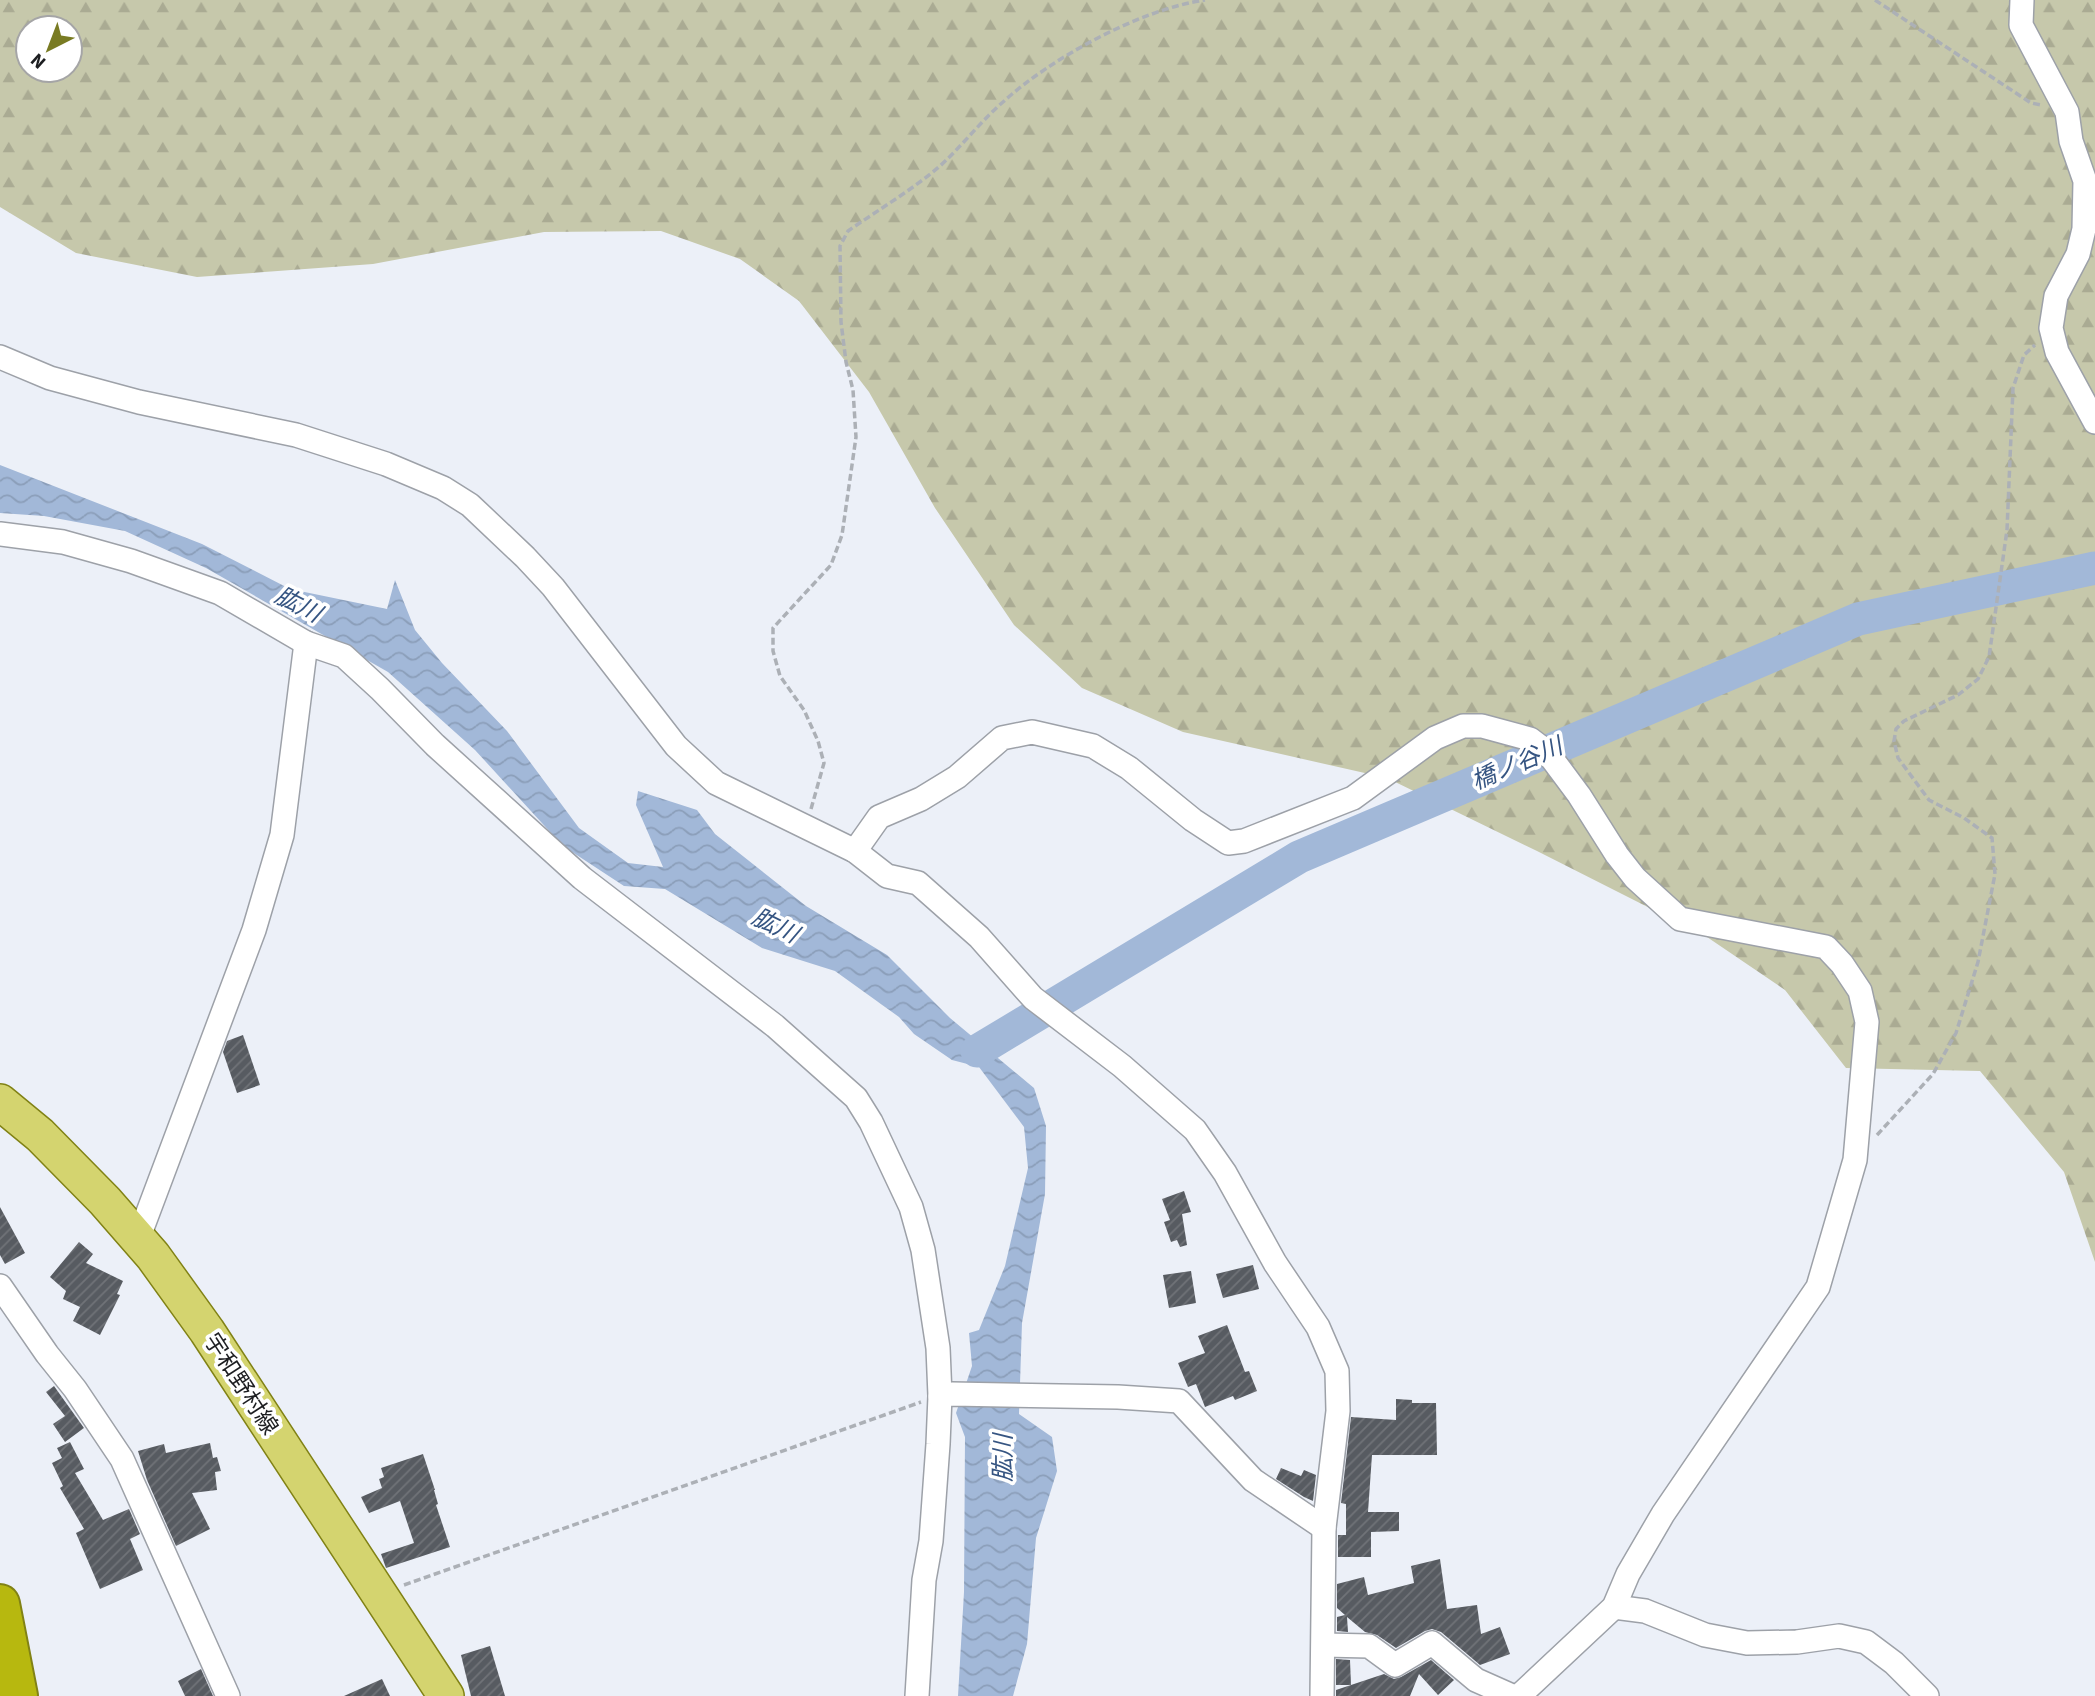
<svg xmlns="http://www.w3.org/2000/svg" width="2095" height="1696" viewBox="0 0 2095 1696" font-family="'Source Sans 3','Noto Sans JP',sans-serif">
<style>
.forest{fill:url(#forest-firs);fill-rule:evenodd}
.water{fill:url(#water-waves)}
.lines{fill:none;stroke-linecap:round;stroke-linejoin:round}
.river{stroke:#a2b8d8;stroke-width:33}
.building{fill:url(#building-hatch)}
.minor-casing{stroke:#9da1a8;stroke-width:26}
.primary-casing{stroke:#818215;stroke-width:38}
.motorway-casing{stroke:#818215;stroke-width:42}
.path{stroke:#acb0b6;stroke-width:3.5;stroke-dasharray:7 3.5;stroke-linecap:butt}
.minor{stroke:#fff;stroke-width:23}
.primary{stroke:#d4d46f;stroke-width:35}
.motorway{stroke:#b7b80f;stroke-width:38}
.labels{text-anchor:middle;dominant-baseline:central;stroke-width:7;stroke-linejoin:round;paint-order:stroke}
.street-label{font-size:23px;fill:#1d1e21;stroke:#fff}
.water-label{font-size:24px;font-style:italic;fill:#365582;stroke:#fff}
</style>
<defs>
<pattern id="forest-firs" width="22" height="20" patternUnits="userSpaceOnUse" patternTransform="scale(1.75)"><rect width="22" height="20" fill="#c6c8ab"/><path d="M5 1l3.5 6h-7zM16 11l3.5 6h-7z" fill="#aaab93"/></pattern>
<pattern id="water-waves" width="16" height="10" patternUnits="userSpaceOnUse" patternTransform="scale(1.75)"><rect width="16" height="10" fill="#a2b8d8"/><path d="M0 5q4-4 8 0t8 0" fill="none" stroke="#8b9eb9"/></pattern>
<pattern id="building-hatch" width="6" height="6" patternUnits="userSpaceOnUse" patternTransform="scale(1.75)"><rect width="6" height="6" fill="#575b61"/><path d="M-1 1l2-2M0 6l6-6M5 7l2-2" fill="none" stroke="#707378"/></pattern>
</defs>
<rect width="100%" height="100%" fill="#ecf0f8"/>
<!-- forest -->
<path class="forest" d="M 0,0 L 2095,0 L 2095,1262 L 2064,1172 L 1980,1071 L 1846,1068 L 1785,990 L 1707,937 L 1537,851 L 1387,778 L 1183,732 L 1082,688 L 1014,625 L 935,508 L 869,392 L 799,301 L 740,259 L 661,231 L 544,232 L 373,264 L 197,277 L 76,253 L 0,207 ZM 28,28 L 70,28 L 70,70 L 28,70 Z"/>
<!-- water -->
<path class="water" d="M 0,465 L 202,544 L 290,589 L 387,609 L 395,580 L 415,630 L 442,663 L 507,731 L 579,828 L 628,863 L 663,867 L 636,805 L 638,791 L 697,810 L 715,834 L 806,906 L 887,955 L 950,1018 L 1034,1088 L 1046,1126 L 1045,1194 L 1022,1323 L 1019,1414 L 1052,1437 L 1057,1471 L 1036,1538 L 1027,1644 L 1013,1696 L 958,1696 L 964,1592 L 965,1437 L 956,1413 L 972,1366 L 969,1333 L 979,1330 L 1005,1266 L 1028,1168 L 1024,1127 L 979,1067 L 952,1060 L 914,1034 L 899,1017 L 835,971 L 762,948 L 665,889 L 624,886 L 563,846 L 475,750 L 388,672 L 206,568 L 125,531 L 44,516 L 0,513 Z"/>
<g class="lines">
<!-- river -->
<path class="river" d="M 977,1051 L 1299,857 L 1858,619 L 2095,568"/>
</g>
<!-- building -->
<g class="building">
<path d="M 243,1035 L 260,1085 L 237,1093 L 223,1052 L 227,1041 Z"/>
<path d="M 1184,1191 L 1191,1212 L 1182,1214 L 1187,1245 L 1180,1247 L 1177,1240 L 1171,1242 L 1164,1222 L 1170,1220 L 1162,1199 Z"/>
<path d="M 0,1207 L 25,1253 L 5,1264 L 0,1255 Z"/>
<path d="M 79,1242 L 93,1254 L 86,1263 L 123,1281 L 117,1294 L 120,1295 L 100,1335 L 73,1321 L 80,1307 L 63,1299 L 66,1291 L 50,1277 Z"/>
<path d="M 1253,1265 L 1259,1289 L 1223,1298 L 1216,1274 Z"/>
<path d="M 1191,1271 L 1196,1303 L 1169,1308 L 1163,1275 Z"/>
<path d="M 1227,1325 L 1245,1372 L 1249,1371 L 1257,1391 L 1235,1400 L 1233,1396 L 1205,1407 L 1196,1384 L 1188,1387 L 1178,1363 L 1205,1353 L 1198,1336 Z"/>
<path d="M 54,1386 L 84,1428 L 65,1442 L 53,1424 L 65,1416 L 46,1392 Z"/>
<path d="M 1396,1399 L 1412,1400 L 1412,1403 L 1436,1403 L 1437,1455 L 1372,1455 L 1368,1512 L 1399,1512 L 1399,1531 L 1371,1532 L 1371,1557 L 1338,1557 L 1338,1535 L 1346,1535 L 1346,1504 L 1341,1503 L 1351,1417 L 1396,1420 Z"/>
<path d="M 70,1442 L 84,1469 L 75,1473 L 103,1520 L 129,1509 L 140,1534 L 130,1539 L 143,1570 L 100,1589 L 76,1533 L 84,1529 L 60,1488 L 63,1486 L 52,1463 L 62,1458 L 57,1448 Z"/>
<path d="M 210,1443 L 213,1458 L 217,1457 L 221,1471 L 215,1472 L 217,1490 L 192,1493 L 210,1529 L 176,1546 L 147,1480 L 138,1451 L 164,1444 L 166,1453 Z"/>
<path d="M 423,1454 L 435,1490 L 434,1490 L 438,1504 L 436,1505 L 450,1547 L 386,1568 L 381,1554 L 414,1543 L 400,1501 L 369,1513 L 361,1497 L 382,1488 L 379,1479 L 384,1477 L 381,1468 Z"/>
<path d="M 1281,1468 L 1301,1476 L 1304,1470 L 1316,1475 L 1313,1501 L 1304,1497 L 1276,1479 Z"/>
<path d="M 1440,1559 L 1447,1609 L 1477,1605 L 1481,1634 L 1500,1627 L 1510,1654 L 1480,1665 L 1441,1632 L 1432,1629 L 1425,1631 L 1396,1648 L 1377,1635 L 1365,1632 L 1347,1617 L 1348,1632 L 1337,1631 L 1337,1617 L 1345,1615 L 1337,1608 L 1337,1584 L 1364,1577 L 1368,1595 L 1414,1583 L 1411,1566 Z"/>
<path d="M 490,1646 L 505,1696 L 471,1696 L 461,1655 Z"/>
<path d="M 1336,1659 L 1350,1660 L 1351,1685 L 1336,1685 Z"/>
<path d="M 1431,1660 L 1454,1680 L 1438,1695 L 1419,1674 L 1410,1696 L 1336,1696 L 1336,1690 L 1384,1674 L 1394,1679 L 1401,1677 Z"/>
<path d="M 201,1669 L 213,1696 L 185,1696 L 178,1681 Z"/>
<path d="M 382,1679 L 390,1696 L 344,1696 Z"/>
</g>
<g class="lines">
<!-- minor casing -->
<g class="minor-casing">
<g id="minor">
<path d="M 2022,0 L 2021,25 L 2067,112 L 2071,141 L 2085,181 L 2084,229 L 2078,254 L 2056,296 L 2051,328 L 2057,352 L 2095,422"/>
<path d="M 0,357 L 50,378 L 139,402 L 296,435 L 386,464 L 443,488 L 470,505 L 525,557 L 553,587 L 676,746 L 716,783 L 855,851 L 887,876 L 918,883 L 979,937 L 1033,998 L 1122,1066 L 1195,1130 L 1225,1173 L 1275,1263 L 1318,1327 L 1337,1371 L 1338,1411 L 1324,1528 L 1322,1696"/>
<path d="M 0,534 L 63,542 L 131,561 L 220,593 L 306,643 L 344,656 L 380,689 L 435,745 L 582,878 L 775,1026 L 856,1098 L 871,1122 L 911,1207 L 923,1250 L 938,1348 L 940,1396 L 938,1444 L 931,1541 L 924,1580 L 917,1696"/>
<path d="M 855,851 L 879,817 L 921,799 L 957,777 L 1002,738 L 1032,732 L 1093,746 L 1129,768 L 1193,820 L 1228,843 L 1244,841 L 1353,798 L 1435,738 L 1463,726 L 1482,726 L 1530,739 L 1547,752 L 1579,795 L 1617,855 L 1635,878 L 1680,919 L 1826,947 L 1842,964 L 1860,991 L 1867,1022 L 1855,1160 L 1818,1287 L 1663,1514 L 1628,1574 L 1614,1607 L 1519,1696"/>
<path d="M 138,1239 L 254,930 L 282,835 L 306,643"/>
<path d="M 0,1286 L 47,1354 L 75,1389 L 122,1459 L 228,1696"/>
<path d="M 940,1396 L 952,1394 L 1118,1397 L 1179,1401 L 1253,1480 L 1324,1528"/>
<path d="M 1614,1607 L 1645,1611 L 1705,1635 L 1747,1643 L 1797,1642 L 1839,1636 L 1866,1642 L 1894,1663 L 1927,1696"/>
<path d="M 1324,1645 L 1369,1646 L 1395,1665 L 1432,1643 L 1476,1680 L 1512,1696"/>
</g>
</g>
<!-- primary casing -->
<g class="primary-casing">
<path id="primary" d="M 0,1102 L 40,1135 L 105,1201 L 153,1256 L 207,1331 L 446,1696"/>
</g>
<!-- motorway casing -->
<g class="motorway-casing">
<path id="motorway" d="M 0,1604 L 18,1696"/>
</g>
<!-- path -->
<g class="path">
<path d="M 1875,0 L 2031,103 L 2041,105"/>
<path d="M 811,809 L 824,763 L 818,741 L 804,710 L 780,676 L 773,651 L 773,628 L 831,565 L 842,535 L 856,437 L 853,390 L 846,362 L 841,322 L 840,246 L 848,231 C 878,210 912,190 940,166 C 962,146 980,122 1003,102 C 1051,58 1141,9 1205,0"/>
<path d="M 1877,1135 L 1933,1074 L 1956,1033 L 1978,962 L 1995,874 L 1992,838 L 1964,818 L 1929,800 L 1898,758 L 1894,741 L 1896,729 L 1904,721 L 1958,695 L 1978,679 L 1989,657 L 2007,530 L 2013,388 L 2024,355 L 2035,345"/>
<path d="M 404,1585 L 921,1402"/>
</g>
<!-- minor -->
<use href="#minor" class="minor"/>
<!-- primary -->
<use href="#primary" class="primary"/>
<!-- motorway -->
<use href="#motorway" class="motorway"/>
</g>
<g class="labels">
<!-- street labels -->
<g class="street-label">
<text transform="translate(241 1384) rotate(57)">宇和野村線</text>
</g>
<!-- water labels -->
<g class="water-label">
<text transform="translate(298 605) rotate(27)">肱川</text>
<text transform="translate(1517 764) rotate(-23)">橋ノ谷川</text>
<text transform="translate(775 926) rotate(26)">肱川</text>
<text transform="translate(1003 1458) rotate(-90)">肱川</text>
</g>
</g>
<!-- north arrow -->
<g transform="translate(49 49) rotate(222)"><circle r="33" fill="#ffffff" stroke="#a5a5a6" stroke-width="2"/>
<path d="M0-5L12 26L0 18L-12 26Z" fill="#797b23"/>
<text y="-10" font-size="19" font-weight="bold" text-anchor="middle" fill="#1d1e21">N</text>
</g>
</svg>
